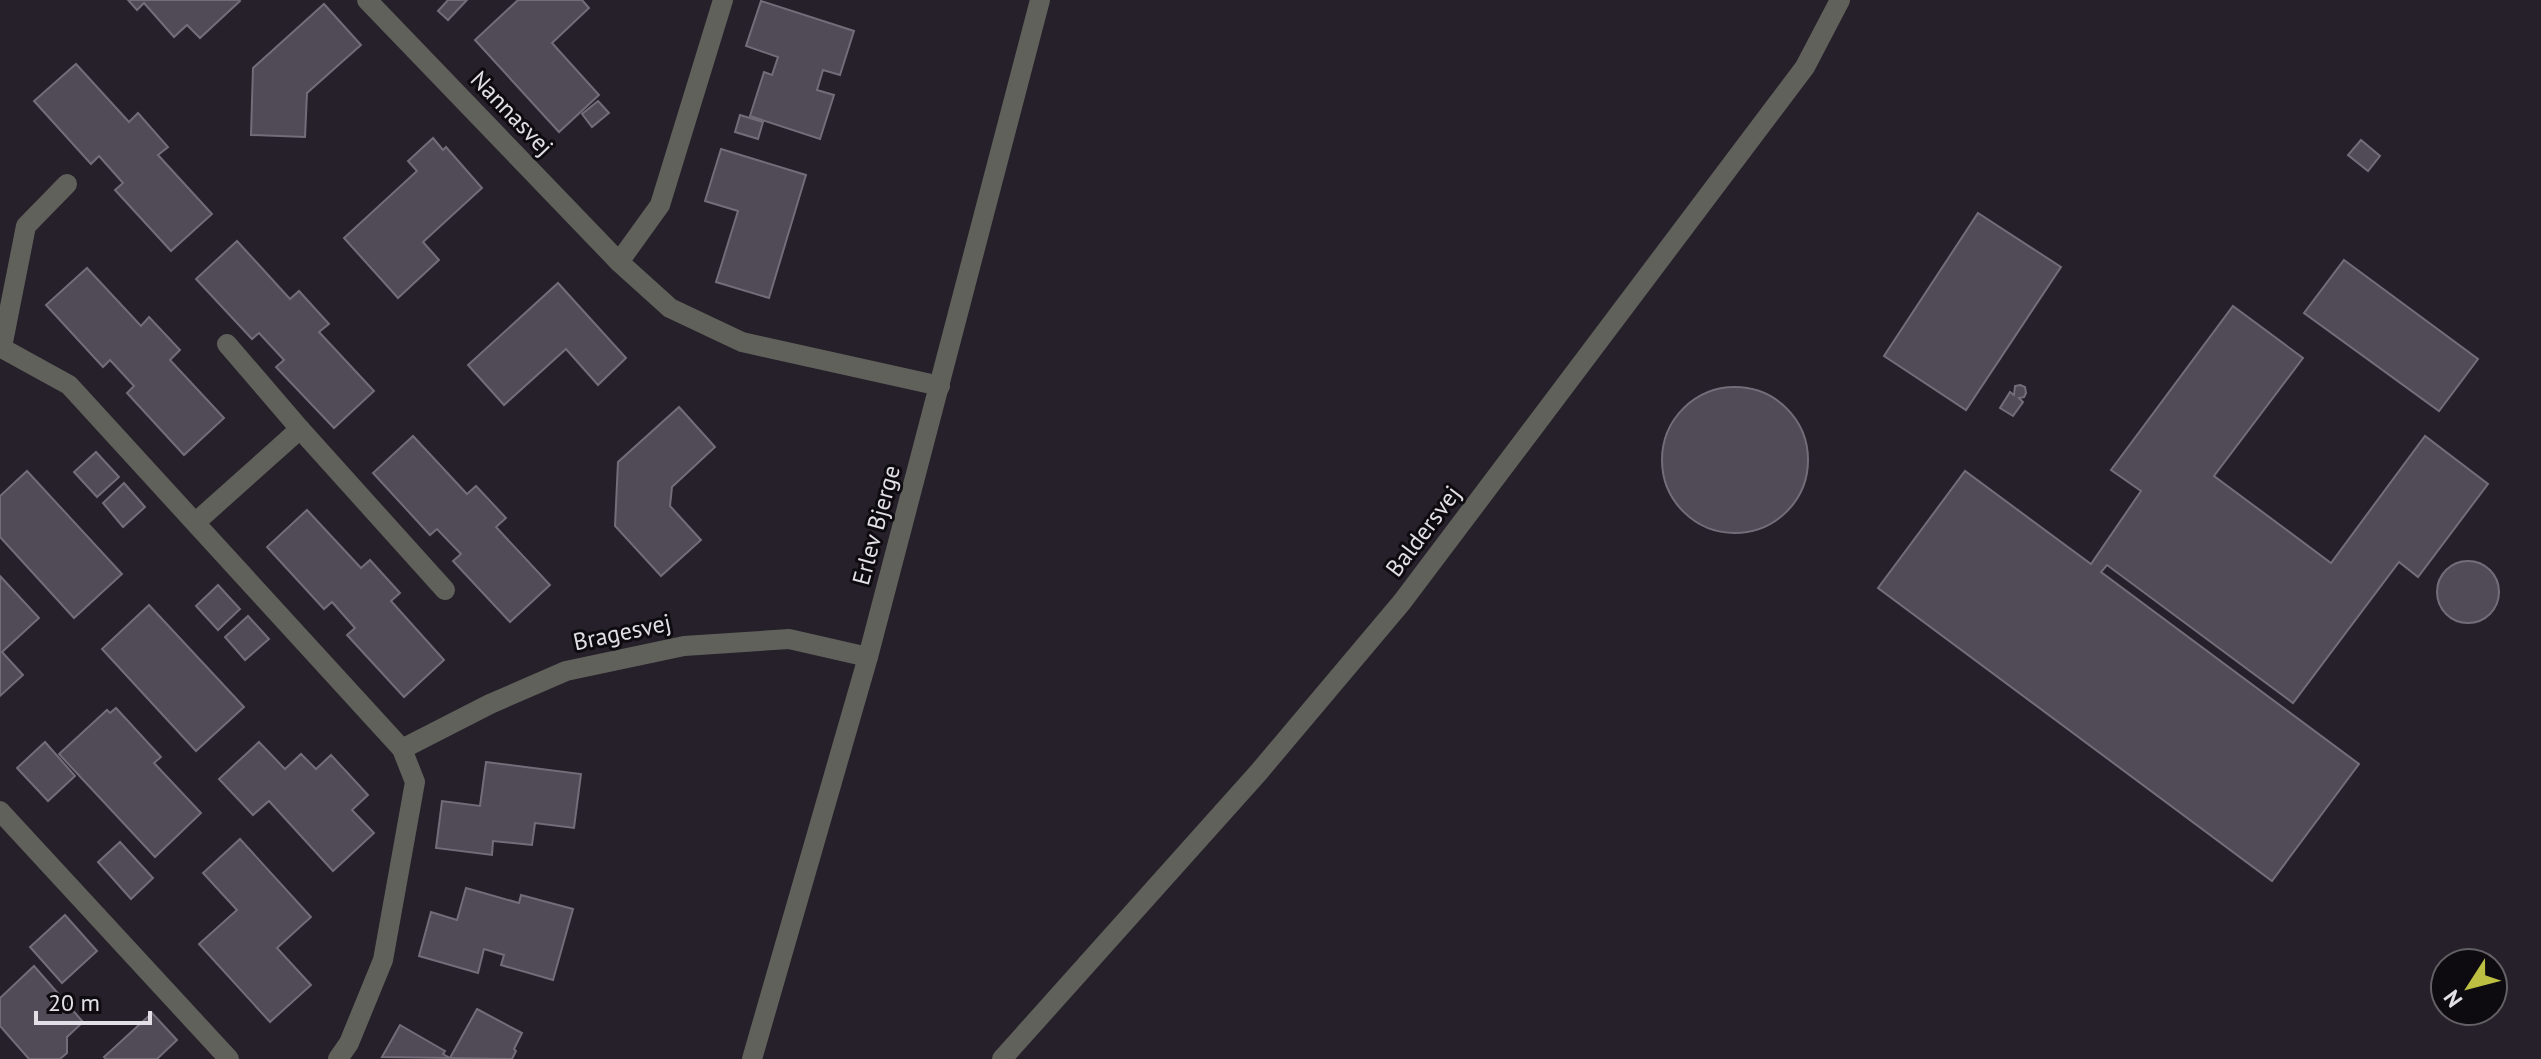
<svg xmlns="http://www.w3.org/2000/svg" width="2541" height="1059" viewBox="0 0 2541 1059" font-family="'PT Sans',sans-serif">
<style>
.building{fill:#504b57;stroke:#736d7a;stroke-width:2}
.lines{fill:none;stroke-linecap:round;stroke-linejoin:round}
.minor{stroke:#61615b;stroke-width:20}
.labels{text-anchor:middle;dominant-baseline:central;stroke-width:6;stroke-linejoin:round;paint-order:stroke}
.street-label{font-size:24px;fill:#e2dfe6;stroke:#0d0b0f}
</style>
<rect width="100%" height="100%" fill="#25202a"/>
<!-- building -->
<g class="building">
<path d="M 128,0 L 239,0 L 240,1 L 200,38 L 187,25 L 174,37 L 144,3 L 137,10 Z"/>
<path d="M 448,0 L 467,0 L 448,20 L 438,11 Z"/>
<path d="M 518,0 L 582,0 L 589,8 L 552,43 L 599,95 L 559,132 L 475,40 Z"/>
<path d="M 761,1 L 854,31 L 840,75 L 823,70 L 817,90 L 834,95 L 820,139 L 750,116 L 764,72 L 772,75 L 778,57 L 746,46 Z"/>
<path d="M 324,4 L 361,45 L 307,93 L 305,137 L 251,135 L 253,68 Z"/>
<path d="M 76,64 L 129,122 L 138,113 L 168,147 L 158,155 L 212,214 L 171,251 L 115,190 L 123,183 L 99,156 L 91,164 L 34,101 Z"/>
<path d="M 598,101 L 609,113 L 592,127 L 582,114 Z"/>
<path d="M 740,115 L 763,122 L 758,139 L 735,132 Z"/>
<path d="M 433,138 L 443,150 L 446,147 L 482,188 L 423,242 L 439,260 L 398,298 L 344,238 L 417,171 L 408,161 Z"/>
<path d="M 2361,140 L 2380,156 L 2368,171 L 2348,155 Z"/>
<path d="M 721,149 L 806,175 L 769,298 L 716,282 L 738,211 L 705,201 Z"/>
<path d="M 1978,213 L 2061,267 L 1966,410 L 1884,356 Z"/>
<path d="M 237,241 L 290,299 L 299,291 L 329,324 L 319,332 L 374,391 L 334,428 L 276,367 L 284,360 L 259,333 L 252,339 L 196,279 Z"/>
<path d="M 2344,260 L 2478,359 L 2439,411 L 2304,313 Z"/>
<path d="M 87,268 L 141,326 L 149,317 L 180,350 L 170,360 L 224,418 L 184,455 L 127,393 L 134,386 L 110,360 L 103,367 L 46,305 Z"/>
<path d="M 558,283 L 626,358 L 598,385 L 566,349 L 504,405 L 468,365 Z"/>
<path d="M 2233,306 L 2303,358 L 2214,476 L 2331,563 L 2425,436 L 2488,484 L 2418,577 L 2399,562 L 2293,703 L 2107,565 L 2101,572 L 2359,764 L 2272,881 L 1878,588 L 1965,471 L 2091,564 L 2141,491 L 2111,470 Z"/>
<path d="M 2020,385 L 2025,387 L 2026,393 L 2024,397 L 2019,398 L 2023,402 L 2013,416 L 2000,408 L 2010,392 L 2014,395 L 2015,386 Z"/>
<circle cx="1735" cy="460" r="73"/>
<path d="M 679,407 L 715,447 L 672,487 L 670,506 L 701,540 L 661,576 L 615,526 L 618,462 Z"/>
<path d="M 413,436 L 467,494 L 476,486 L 506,518 L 496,527 L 550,585 L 510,622 L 453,561 L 461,554 L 437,529 L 430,535 L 373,473 Z"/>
<path d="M 96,452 L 119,477 L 97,497 L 74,472 Z"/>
<path d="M 27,471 L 122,574 L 74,618 L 0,537 L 0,496 Z"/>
<path d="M 124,483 L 145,507 L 123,527 L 103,503 Z"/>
<path d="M 307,510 L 361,568 L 370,560 L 400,593 L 391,601 L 444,660 L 404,697 L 347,635 L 355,628 L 332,602 L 324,609 L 267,547 Z"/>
<circle cx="2468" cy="592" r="31"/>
<path d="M 0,576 L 39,618 L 2,652 L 23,675 L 0,696 Z"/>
<path d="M 218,585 L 240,609 L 218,630 L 196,606 Z"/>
<path d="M 149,605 L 244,707 L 196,751 L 102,649 Z"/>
<path d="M 248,616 L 269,639 L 245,660 L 225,637 Z"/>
<path d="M 116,708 L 161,757 L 154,763 L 201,813 L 155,857 L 59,754 L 107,710 L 110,713 Z"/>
<path d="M 45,742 L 75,776 L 48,801 L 17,768 Z"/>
<path d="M 259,742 L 285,769 L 301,754 L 316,769 L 331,755 L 368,795 L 352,810 L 374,833 L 333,871 L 269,801 L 253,815 L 219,779 Z"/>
<path d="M 486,762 L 581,774 L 574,828 L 535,823 L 532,845 L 493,841 L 492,855 L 436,848 L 442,801 L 480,806 Z"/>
<path d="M 240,839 L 311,917 L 277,948 L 311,985 L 270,1022 L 199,944 L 237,910 L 203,873 Z"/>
<path d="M 120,842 L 153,878 L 131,899 L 98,862 Z"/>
<path d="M 466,888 L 519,903 L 521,895 L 573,909 L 553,980 L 501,965 L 504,955 L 484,949 L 478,973 L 419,956 L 431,912 L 457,920 Z"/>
<path d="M 65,915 L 97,951 L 62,983 L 30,947 Z"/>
<path d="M 34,966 L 83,1022 L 67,1037 L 67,1053 L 60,1059 L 29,1059 L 0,1026 L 0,998 Z"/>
<path d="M 477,1009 L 522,1033 L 514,1049 L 516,1051 L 512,1059 L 382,1057 L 400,1025 L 445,1051 L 443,1054 L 450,1058 Z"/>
<path d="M 152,1013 L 177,1040 L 157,1059 L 106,1059 L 104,1057 Z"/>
</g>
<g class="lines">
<!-- minor -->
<g class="minor">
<path d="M 367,0 L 619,262 L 670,308 L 742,342 L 940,386"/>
<path d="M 619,262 L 660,205 L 723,0"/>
<path d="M 227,344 L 300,429 L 445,590"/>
<path d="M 0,347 L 69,385 L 402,749 L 415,782 L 383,960 L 349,1043 L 338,1059"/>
<path d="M 2,347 L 26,226 L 67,184"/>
<path d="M 196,522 L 300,429"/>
<path d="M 402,749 L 490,704 L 566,671 L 684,646 L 789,639 L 868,657"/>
<path d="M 0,811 L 229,1059"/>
<path d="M 752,1059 L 868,657 L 1040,0"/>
<path d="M 1002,1059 L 1258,773 L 1402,602 L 1805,67 L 1840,0"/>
</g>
</g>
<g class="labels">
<!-- street labels -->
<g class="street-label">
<text transform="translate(512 113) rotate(46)">Nannasvej</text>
<text transform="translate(876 525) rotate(-75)">Erlev Bjerge</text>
<text transform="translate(1423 531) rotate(-53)">Baldersvej</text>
<text transform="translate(622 632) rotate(-12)">Bragesvej</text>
</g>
</g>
<!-- north arrow -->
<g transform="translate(2469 987) rotate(234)"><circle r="38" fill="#0d0b0f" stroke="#626065" stroke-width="2"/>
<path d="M0-6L14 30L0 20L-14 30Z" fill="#bdbf43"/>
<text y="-12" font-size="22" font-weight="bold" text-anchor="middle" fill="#e2dfe6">N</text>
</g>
<!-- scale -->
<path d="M36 1011v12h114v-12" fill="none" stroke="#e2dfe6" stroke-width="4"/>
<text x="48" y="1011" font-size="24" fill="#e2dfe6" stroke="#0d0b0f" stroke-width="6" paint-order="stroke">20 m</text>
</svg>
